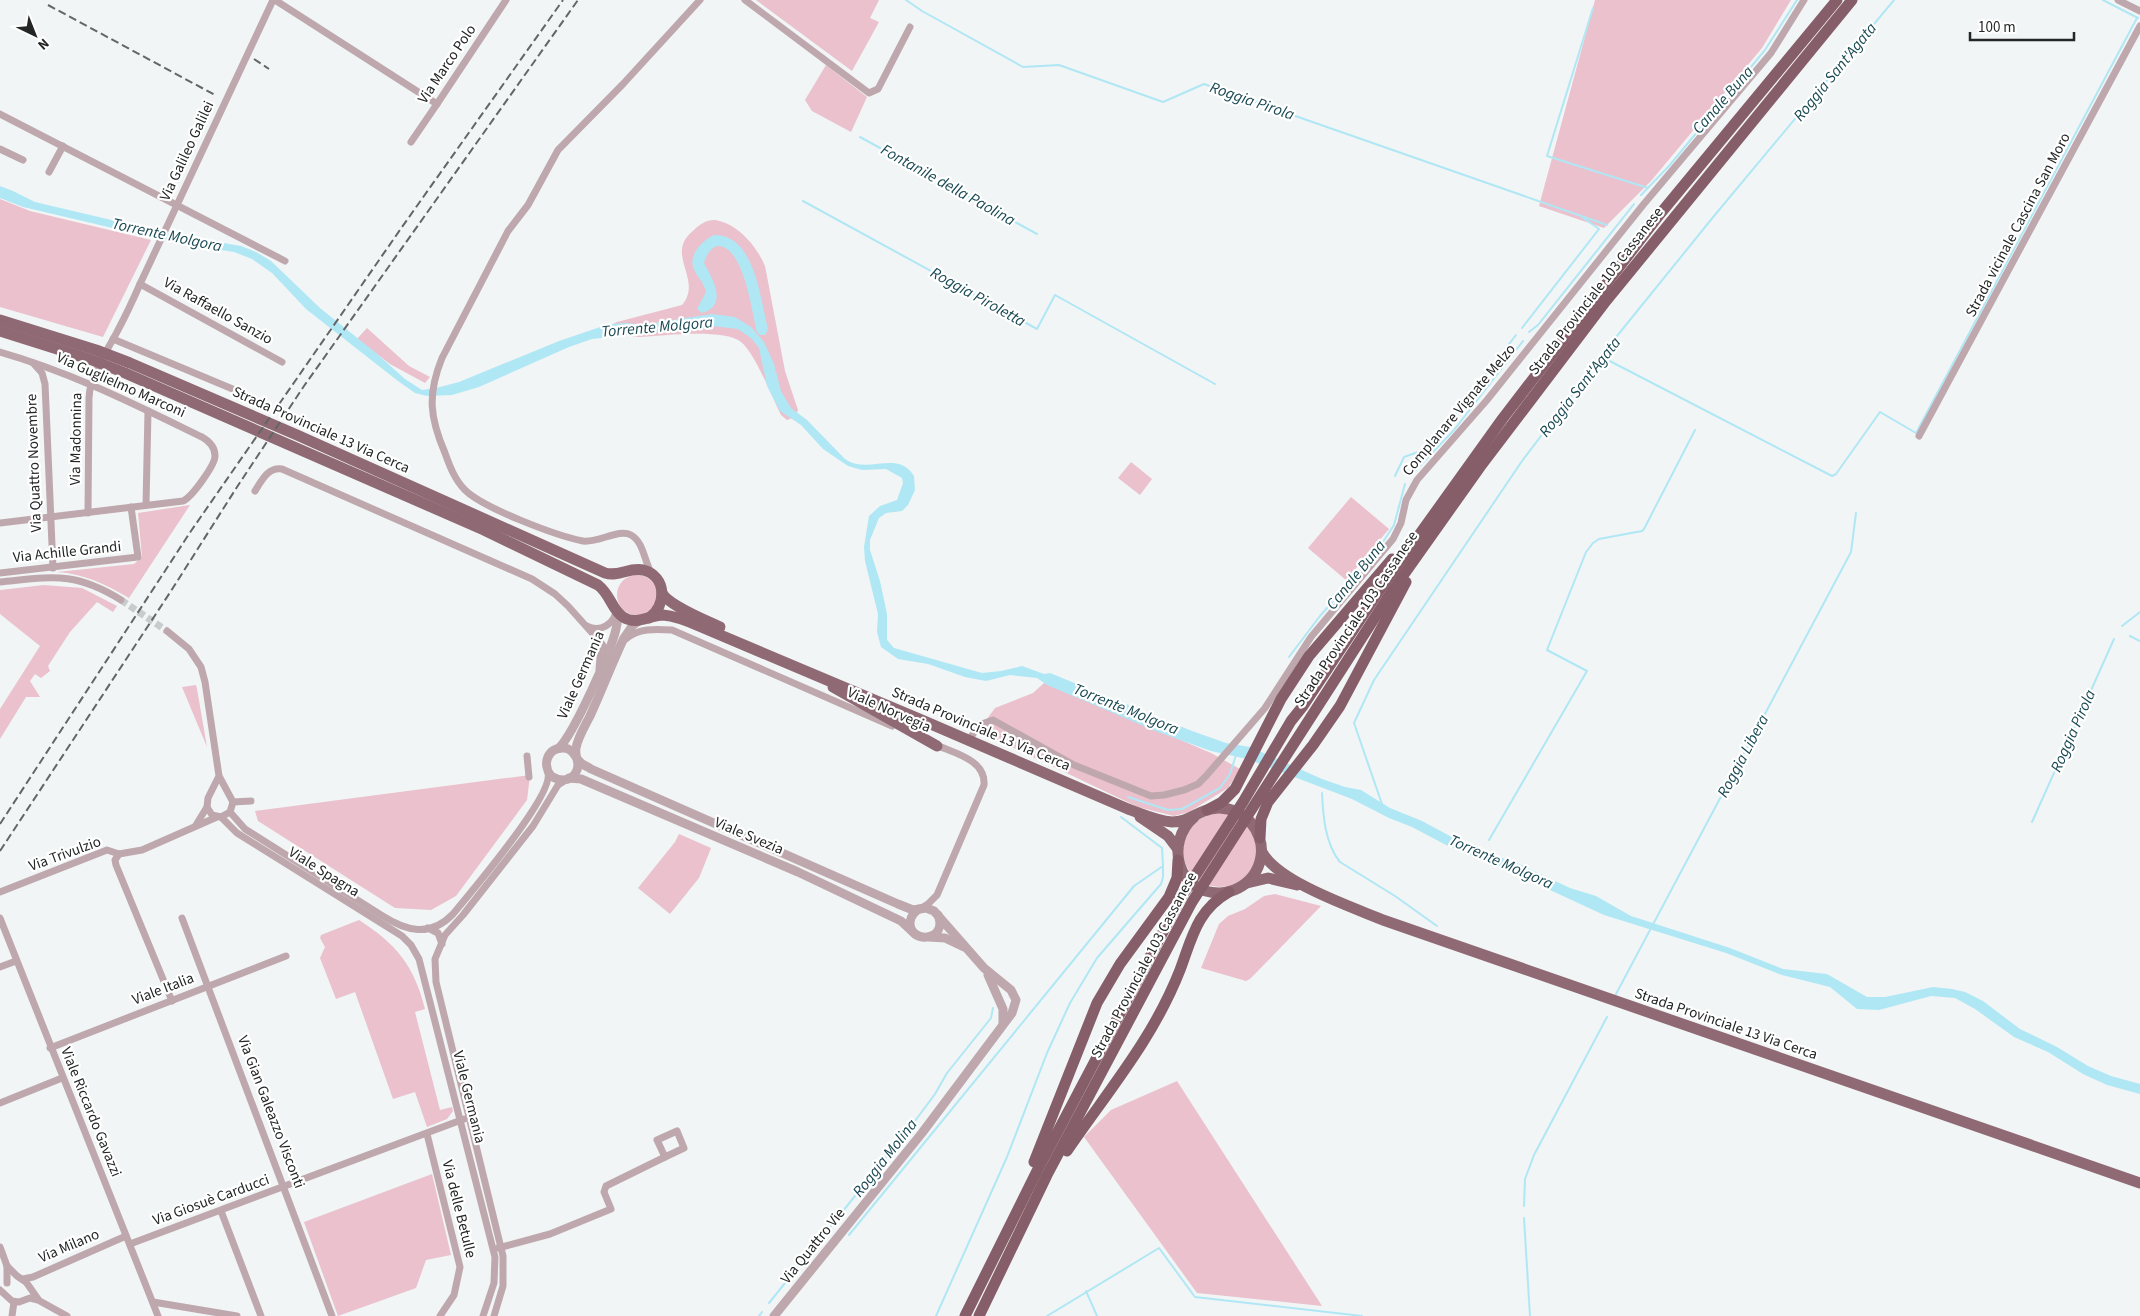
<svg xmlns="http://www.w3.org/2000/svg" width="2140" height="1316" viewBox="0 0 2140 1316" font-family="'Source Sans 3',sans-serif">
<style>
.green{fill:#eac1cc}
.water{fill:#b0e7f5}
.lines{fill:none;stroke-linecap:round;stroke-linejoin:round}
.stream{stroke:#b0e7f5;stroke-width:2}
.minor-tunnel{stroke:#c8cccc;stroke-width:7;stroke-dasharray:7 3.5;stroke-linecap:butt}
.minor{stroke:#bea8ae;stroke-width:7}
.tertiary{stroke:#bea8ae;stroke-width:9}
.primary{stroke:#8f6973;stroke-width:11}
.trunk{stroke:#865e69;stroke-width:11}
.rail{stroke:#646666;stroke-width:2;stroke-dasharray:8 4;stroke-linecap:butt}
.labels{text-anchor:middle;dominant-baseline:central;stroke-width:4.5;stroke-linejoin:round;paint-order:stroke}
.street-label{font-size:15px;fill:#242626;stroke:#fff}
.water-label{font-size:16px;font-style:italic;fill:#194953;stroke:#fff}
</style>
<rect width="100%" height="100%" fill="#f1f5f6"/>
<!-- green -->
<g class="green">
<path d="M 756,0 L 879,0 L 870,18 L 879,22 L 852,71 Z"/>
<path d="M 1595,0 L 1791,0 L 1762,48 L 1651,181 L 1604,228 L 1539,206 Z"/>
<path d="M 826,65 L 867,97 L 851,132 L 812,111 L 805,100 Z"/>
<path d="M 0,199 L 30,211 L 151,240 L 103,337 L 0,307 Z"/>
<path d="M 715,220 C 738,224 756,245 765,266 L 785,371 L 798,410 L 795,417 L 787,420 L 781,415 C 772,397 755,353 741,342 C 724,328 662,336 639,337 L 630,336 L 607,327 L 617,322 L 682,305 C 704,279 663,254 694,230 C 700,224 706,220 715,220 Z"/>
<path d="M 367,328 L 409,366 L 430,377 L 425,383 L 390,364 L 357,339 Z"/>
<path d="M 1131,462 L 1152,479 L 1140,495 L 1118,478 Z"/>
<path d="M 1351,497 L 1389,529 L 1346,580 L 1308,548 Z"/>
<path d="M 190,505 L 129,598 C 105,584 85,574 57,572 L 134,564 L 142,557 L 138,513 Z"/>
<circle cx="637" cy="595" r="20"/>
<path d="M 44,585 L 82,588 L 117,606 L 113,612 L 97,602 L 70,632 L 48,666 L 50,671 L 41,678 L 35,674 L 30,681 L 40,697 L 26,697 L 0,739 L 0,709 L 40,646 L 0,614 L 0,590 Z"/>
<path d="M 1045,682 L 1211,753 L 1240,769 L 1228,788 L 1189,812 L 1174,816 L 1138,807 L 978,731 L 995,708 L 1033,693 Z"/>
<path d="M 196,685 L 197,689 L 207,747 L 182,687 Z"/>
<path d="M 530,775 L 527,800 L 456,896 L 431,910 L 395,908 L 258,821 L 255,811 Z"/>
<circle cx="1220" cy="850" r="37"/>
<path d="M 679,834 L 711,848 L 699,878 L 670,914 L 638,888 L 675,842 Z"/>
<path d="M 1275,894 L 1321,906 L 1250,979 L 1246,981 L 1201,968 L 1219,924 L 1228,916 L 1245,909 L 1264,896 Z"/>
<path d="M 359,920 C 396,944 414,965 425,1009 L 415,1012 L 440,1110 L 452,1107 L 453,1111 L 447,1119 L 427,1127 L 415,1092 L 393,1099 L 355,992 L 336,999 L 320,958 L 325,947 L 320,938 L 321,935 Z"/>
<path d="M 1177,1081 L 1322,1306 L 1197,1293 L 1084,1137 L 1111,1110 Z"/>
<path d="M 432,1174 L 451,1255 L 426,1260 L 416,1288 L 338,1316 L 304,1222 Z"/>
</g>
<!-- water -->
<g class="water">
<path d="M 0,186 L 13,191 L 35,202 L 171,234 L 241,246 L 256,252 L 271,261 L 320,308 L 376,353 L 405,379 L 422,390 L 436,388 L 459,382 L 559,341 L 609,324 L 628,323 L 640,325 L 712,314 L 735,317 L 751,327 L 764,342 L 774,364 L 781,391 L 791,408 L 807,420 L 845,459 C 867,475 898,449 914,476 L 915,490 L 908,505 L 902,511 L 886,513 L 879,518 L 870,540 L 870,550 L 880,581 L 887,614 L 887,640 L 894,648 L 982,673 L 1001,671 L 1022,666 L 1044,674 L 1050,673 L 1192,731 L 1226,743 L 1250,747 L 1322,779 L 1345,787 L 1361,790 L 1390,808 L 1422,821 L 1461,842 L 1492,855 L 1515,862 L 1570,888 L 1596,896 L 1631,916 L 1730,948 L 1783,969 L 1827,974 L 1867,997 L 1885,997 L 1933,987 L 1952,989 L 1965,992 L 1983,1001 L 2020,1029 L 2057,1047 L 2088,1066 L 2111,1076 L 2140,1084 L 2140,1094 L 2107,1085 L 2083,1074 L 2048,1052 L 2014,1037 L 1975,1009 L 1955,998 L 1931,996 L 1879,1010 L 1857,1009 L 1830,987 L 1782,975 L 1726,953 L 1604,915 L 1500,867 L 1446,845 L 1412,827 L 1389,818 L 1352,799 L 1247,759 L 1211,751 L 1158,732 L 1047,685 L 1037,678 L 1010,675 L 986,681 L 965,677 L 928,664 L 898,659 L 881,647 L 877,632 L 878,614 L 865,561 L 864,547 L 869,516 L 880,506 L 897,500 L 903,483 L 902,478 L 886,469 L 862,470 L 848,466 L 823,449 L 801,425 L 780,411 L 767,386 L 759,348 L 751,338 L 738,329 L 711,326 L 592,339 L 569,347 L 479,387 L 452,395 L 427,396 L 415,393 L 398,381 L 306,309 L 272,273 L 252,259 L 234,252 L 168,241 L 23,207 L 0,198 Z"/>
<path d="M 714,235 C 755,234 760,299 768,329 L 765,335 L 760,335 L 757,332 C 752,313 744,246 718,246 C 710,247 706,257 704,263 C 712,278 729,305 702,313 L 697,309 L 706,292 C 704,282 696,276 693,267 C 689,254 703,240 714,235 Z"/>
</g>
<g class="lines">
<!-- stream -->
<g class="stream">
<path d="M 906,0 L 922,11 L 1023,67 L 1059,65 L 1163,102 L 1204,84 L 1607,225"/>
<path d="M 2103,0 L 2138,18"/>
<path d="M 1593,8 L 1547,156 L 1648,188"/>
<path d="M 860,137 L 1037,234"/>
<path d="M 1641,195 L 1669,166 L 1765,50 L 1797,0"/>
<path d="M 803,201 L 1037,329 L 1055,295 L 1215,384"/>
<path d="M 1522,328 L 1599,229 L 1582,217"/>
<path d="M 1529,332 L 1538,325 L 1634,204"/>
<path d="M 1602,357 L 1832,476 L 1836,474 L 1880,412 L 1916,433 L 2137,18"/>
<path d="M 1411,475 L 1454,430 L 1523,341"/>
<path d="M 1395,476 L 1404,457 L 1421,451 L 1451,420 L 1516,335"/>
<path d="M 2122,626 L 2140,612"/>
<path d="M 2130,636 L 2140,641"/>
<path d="M 1289,657 L 1320,616 L 1379,548 L 1394,525 L 1405,484"/>
<path d="M 1322,793 C 1323,815 1325,844 1340,862 L 1395,896 L 1437,926"/>
<path d="M 1128,797 L 1168,810 L 1182,809 L 1220,788 L 1230,774 L 1236,755"/>
<path d="M 1383,807 L 1354,723 L 1374,680 L 1522,461 L 1617,336 L 1714,216 L 1894,0"/>
<path d="M 2032,822 L 2114,639"/>
<path d="M 1489,840 L 1587,671 L 1547,650 L 1586,552 L 1593,543 L 1599,539 L 1642,531 L 1644,529 L 1695,430"/>
<path d="M 1616,994 L 1851,552 L 1856,513"/>
<path d="M 1524,1206 L 1525,1179 L 1534,1155 L 1607,1017"/>
<path d="M 1524,1218 L 1530,1316"/>
<path d="M 849,1235 L 1134,886 L 1163,866 L 1162,848 L 1121,817"/>
<path d="M 1086,1291 L 1097,1316"/>
<path d="M 769,1303 L 912,1125 L 935,1094 L 947,1073 L 991,1018 L 993,1008"/>
<path d="M 759,1316 L 762,1312"/>
<path d="M 936,1316 L 1007,1157 L 1047,1053 L 1070,1003 L 1097,958 L 1161,884 L 1163,877 L 1163,866"/>
<path d="M 1047,1316 L 1159,1248 L 1195,1297 L 1362,1316"/>
</g>
<!-- minor-tunnel -->
<path class="minor-tunnel" d="M 121,600 L 167,631"/>
<!-- minor -->
<g class="minor">
<path d="M 275,0 L 437,104"/>
<path d="M 745,0 L 869,93 L 878,89 L 910,27"/>
<path d="M 2118,0 L 2140,11"/>
<path d="M 0,114 L 285,261"/>
<path d="M 411,142 L 437,104 L 506,0"/>
<path d="M 0,149 L 23,160"/>
<path d="M 49,172 L 63,146"/>
<path d="M 140,284 L 282,362"/>
<path d="M 113,339 L 235,390"/>
<path d="M 0,352 C 71,372 136,405 202,437 C 209,441 215,447 215,456 C 215,465 192,497 183,501 L 0,523"/>
<path d="M 33,363 L 42,373 L 45,384 L 53,568"/>
<path d="M 1919,436 L 2140,26"/>
<path d="M 255,491 C 262,480 268,467 282,469 L 532,579 L 555,594 L 568,606 L 602,644 L 608,654"/>
<path d="M 146,505 L 148,411"/>
<path d="M 88,513 L 89,398 C 90,373 107,352 118,330 C 126,315 133,300 140,284 L 273,0"/>
<path d="M 0,573 L 138,557 L 131,507"/>
<path d="M 652,574 C 644,562 644,542 631,535 C 619,528 599,543 583,541 C 557,536 483,508 465,490 C 455,480 450,467 445,453 C 430,418 427,395 442,358 L 508,231 L 528,205 L 558,150 L 623,84 L 700,0"/>
<path d="M 0,582 C 52,577 74,571 121,600"/>
<path d="M 587,626 C 600,633 615,624 616,610"/>
<path d="M 167,631 L 189,649 L 201,667 L 205,682 L 219,776 L 233,802 L 230,812 L 221,817 L 212,815 L 207,807 L 208,798 L 219,776"/>
<path d="M 626,639 C 638,628 655,629 672,630 L 892,726"/>
<path d="M 598,641 L 600,658 L 599,669"/>
<path d="M 969,740 L 979,725 L 993,720 L 1074,765 L 1151,796 L 1164,795 L 1184,790 L 1198,784 L 1206,776 L 1265,708 L 1311,637 L 1393,539 L 1401,523 L 1406,500 L 1417,480 L 1487,400 L 1643,205 L 1771,53 L 1804,0"/>
<path d="M 527,756 L 529,777"/>
<path d="M 233,802 L 251,801"/>
<path d="M 230,812 L 245,829 L 381,915 C 406,931 430,938 453,914 C 471,892 554,795 548,773"/>
<path d="M 221,817 L 237,833 L 402,936 L 411,945 L 419,959 L 495,1257 L 494,1283 L 483,1316"/>
<path d="M 196,825 L 207,807"/>
<path d="M 119,854 L 115,860 L 116,865 L 172,1001"/>
<path d="M 0,892 L 107,850 L 119,854 L 142,850 L 217,817"/>
<path d="M 920,909 L 928,904 L 937,895 L 984,785 C 986,759 953,753 934,744"/>
<path d="M 0,918 L 158,1316"/>
<path d="M 182,918 L 332,1316"/>
<path d="M 428,928 L 438,933 L 442,944"/>
<path d="M 0,967 L 16,961"/>
<path d="M 50,1048 L 286,956"/>
<path d="M 0,1103 L 62,1078"/>
<path d="M 677,1131 L 684,1148 L 665,1157 L 657,1140 Z"/>
<path d="M 427,1134 L 460,1267 L 454,1295 L 440,1316"/>
<path d="M 221,1211 L 261,1316"/>
<path d="M 130,1244 L 464,1119"/>
<path d="M 0,1247 L 7,1266 L 7,1283"/>
<path d="M 498,1248 L 550,1234 L 611,1209 L 604,1192 L 606,1186 L 665,1157"/>
<path d="M 7,1266 L 17,1276 L 26,1282 L 38,1299"/>
<path d="M 23,1279 L 33,1277 L 126,1236"/>
<path d="M 0,1290 L 12,1301 L 19,1302 L 30,1298 L 38,1300 L 67,1316"/>
<path d="M 153,1302 L 237,1316"/>
<path d="M 12,1316 L 14,1302"/>
<path d="M 494,1316 L 503,1286 L 503,1256 L 436,982 L 435,959 L 445,935 L 463,915 L 533,826 L 558,785 L 567,779"/>
</g>
<!-- tertiary -->
<g class="tertiary">
<path d="M 640,620 L 633,625 L 624,638 C 612,663 602,690 590,716 C 585,726 578,737 576,748 C 574,757 582,764 575,774 C 569,782 559,781 551,776 C 542,765 547,747 564,748 C 574,749 574,757 581,763 C 583,765 588,767 591,769 L 898,904 L 913,910 L 926,908 L 934,911 L 984,968 L 1011,990 L 1016,1000 L 1012,1013 L 922,1133 L 774,1316"/>
<path d="M 559,748 C 574,733 611,651 616,629 C 618,622 618,616 616,610"/>
<path d="M 569,778 L 581,779 L 798,872 L 901,921 L 915,934"/>
<path d="M 919,909 C 914,912 911,916 910,922 C 909,945 949,941 938,915"/>
<path d="M 929,937 L 945,938 L 964,947"/>
<path d="M 988,975 L 1003,1009 L 1003,1023"/>
</g>
<!-- primary -->
<g class="primary">
<path d="M 0,320 L 96,350 L 130,363 L 297,435 L 605,573 C 619,577 629,567 643,570 C 667,576 667,606 649,618"/>
<path d="M 0,331 L 92,360 L 125,373 L 484,530 L 598,585 C 611,595 611,609 623,617 C 637,626 649,615 663,615 C 676,616 688,621 699,626 C 843,686 985,747 1128,809 C 1142,814 1157,821 1172,822 C 1185,822 1192,816 1204,811 C 1226,802 1251,814 1259,837 C 1264,850 1261,865 1253,876 C 1245,886 1233,892 1220,893 C 1178,894 1164,843 1194,817"/>
<path d="M 662,593 C 669,606 706,620 720,627"/>
<path d="M 833,687 L 937,746"/>
<path d="M 1140,817 L 1168,836 L 1177,848"/>
<path d="M 1262,852 C 1278,882 1352,907 1383,920 L 2140,1183"/>
<path d="M 1247,883 L 1268,878 L 1297,885"/>
</g>
<!-- trunk -->
<g class="trunk">
<path d="M 1207,810 L 1222,802 L 1235,789 L 1281,699 L 1309,656 L 1392,559"/>
<path d="M 1260,838 L 1261,819 L 1268,802 L 1313,745 L 1340,706 L 1406,582"/>
<path d="M 1067,1151 C 1108,1091 1153,1039 1180,970 C 1192,938 1197,910 1229,892"/>
<path d="M 1034,1162 L 1097,1003 L 1120,964 L 1169,897 L 1177,878 L 1178,860"/>
<path d="M 965,1316 L 1038,1169 L 1182,896 L 1243,802 L 1291,721 L 1303,706 L 1381,588 L 1503,418 L 1660,214 L 1837,0"/>
<path d="M 979,1316 L 1047,1175 L 1192,902 L 1390,594 L 1480,467 L 1606,301 L 1852,0"/>
</g>
<!-- rail -->
<g class="rail">
<path d="M 48,5 L 215,95"/>
<path d="M 254,59 L 269,69"/>
<path d="M 0,824 L 191,531 L 402,227 L 563,0"/>
<path d="M 0,851 L 171,591 L 237,487 L 304,386 L 578,0"/>
</g>
</g>
<g class="labels">
<!-- street labels -->
<g class="street-label">
<text transform="translate(447 64) rotate(-56)">Via Marco Polo</text>
<text transform="translate(187 151) rotate(-65)">Via Galileo Galilei</text>
<text transform="translate(2018 225) rotate(-62)">Strada vicinale Cascina San Moro</text>
<text transform="translate(1596 291) rotate(-52)">Strada Provinciale 103 Cassanese</text>
<text transform="translate(218 311) rotate(29)">Via Raffaello Sanzio</text>
<text transform="translate(121 385) rotate(24)">Via Guglielmo Marconi</text>
<text transform="translate(1459 410) rotate(-50)">Complanare Vignate Melzo</text>
<text transform="translate(321 430) rotate(24)">Strada Provinciale 13 Via Cerca</text>
<text transform="translate(76 439) rotate(-89)">Via Madonnina</text>
<text transform="translate(34 463) rotate(-92)">Via Quattro Novembre</text>
<text transform="translate(67 552) rotate(-6)">Via Achille Grandi</text>
<text transform="translate(1356 619) rotate(-56)">Strada Provinciale 103 Cassanese</text>
<text transform="translate(581 675) rotate(-66)">Viale Germania</text>
<text transform="translate(889 710) rotate(24)">Viale Norvegia</text>
<text transform="translate(981 729) rotate(23)">Strada Provinciale 13 Via Cerca</text>
<text transform="translate(749 836) rotate(23)">Viale Svezia</text>
<text transform="translate(65 854) rotate(-20)">Via Trivulzio</text>
<text transform="translate(324 872) rotate(32)">Viale Spagna</text>
<text transform="translate(1144 965) rotate(-62)">Strada Provinciale 103 Cassanese</text>
<text transform="translate(163 989) rotate(-21)">Viale Italia</text>
<text transform="translate(1726 1024) rotate(19)">Strada Provinciale 13 Via Cerca</text>
<text transform="translate(469 1097) rotate(76)">Viale Germania</text>
<text transform="translate(91 1112) rotate(68)">Viale Riccardo Gavazzi</text>
<text transform="translate(271 1112) rotate(69)">Via Gian Galeazzo Visconti</text>
<text transform="translate(211 1200) rotate(-20)">Via Giosuè Carducci</text>
<text transform="translate(459 1209) rotate(76)">Via delle Betulle</text>
<text transform="translate(69 1246) rotate(-23)">Via Milano</text>
<text transform="translate(813 1246) rotate(-51)">Via Quattro Vie</text>
</g>
<!-- water labels -->
<g class="water-label">
<text transform="translate(1835 72) rotate(-51)">Roggia Sant'Agata</text>
<text transform="translate(1723 100) rotate(-49)">Canale Buna</text>
<text transform="translate(1252 101) rotate(19)">Roggia Pirola</text>
<text transform="translate(948 185) rotate(29)">Fontanile della Paolina</text>
<text transform="translate(167 235) rotate(12)">Torrente Molgora</text>
<text transform="translate(978 297) rotate(29)">Roggia Piroletta</text>
<text transform="translate(657 327) rotate(-5)">Torrente Molgora</text>
<text transform="translate(1580 387) rotate(-52)">Roggia Sant'Agata</text>
<text transform="translate(1356 575) rotate(-51)">Canale Buna</text>
<text transform="translate(1126 709) rotate(22)">Torrente Molgora</text>
<text transform="translate(2073 731) rotate(-66)">Roggia Pirola</text>
<text transform="translate(1743 756) rotate(-62)">Roggia Libera</text>
<text transform="translate(1501 862) rotate(24)">Torrente Molgora</text>
<text transform="translate(885 1158) rotate(-52)">Roggia Molina</text>
</g>
</g>
<!-- north arrow -->
<g transform="translate(35 35) rotate(137)" stroke="#ffffff" stroke-width="4" paint-order="stroke">
<path d="M0-4L9 19L0 12L-9 19Z" fill="#242626"/>
<text y="-8" font-size="14" font-weight="bold" text-anchor="middle" fill="#242626">N</text>
</g>
<!-- scale -->
<path d="M1970 32v8h104v-8" fill="none" stroke="#242626" stroke-width="2.5"/>
<text x="1978" y="32" font-size="15" fill="#242626" stroke="#ffffff" stroke-width="4" paint-order="stroke">100 m</text>
</svg>
